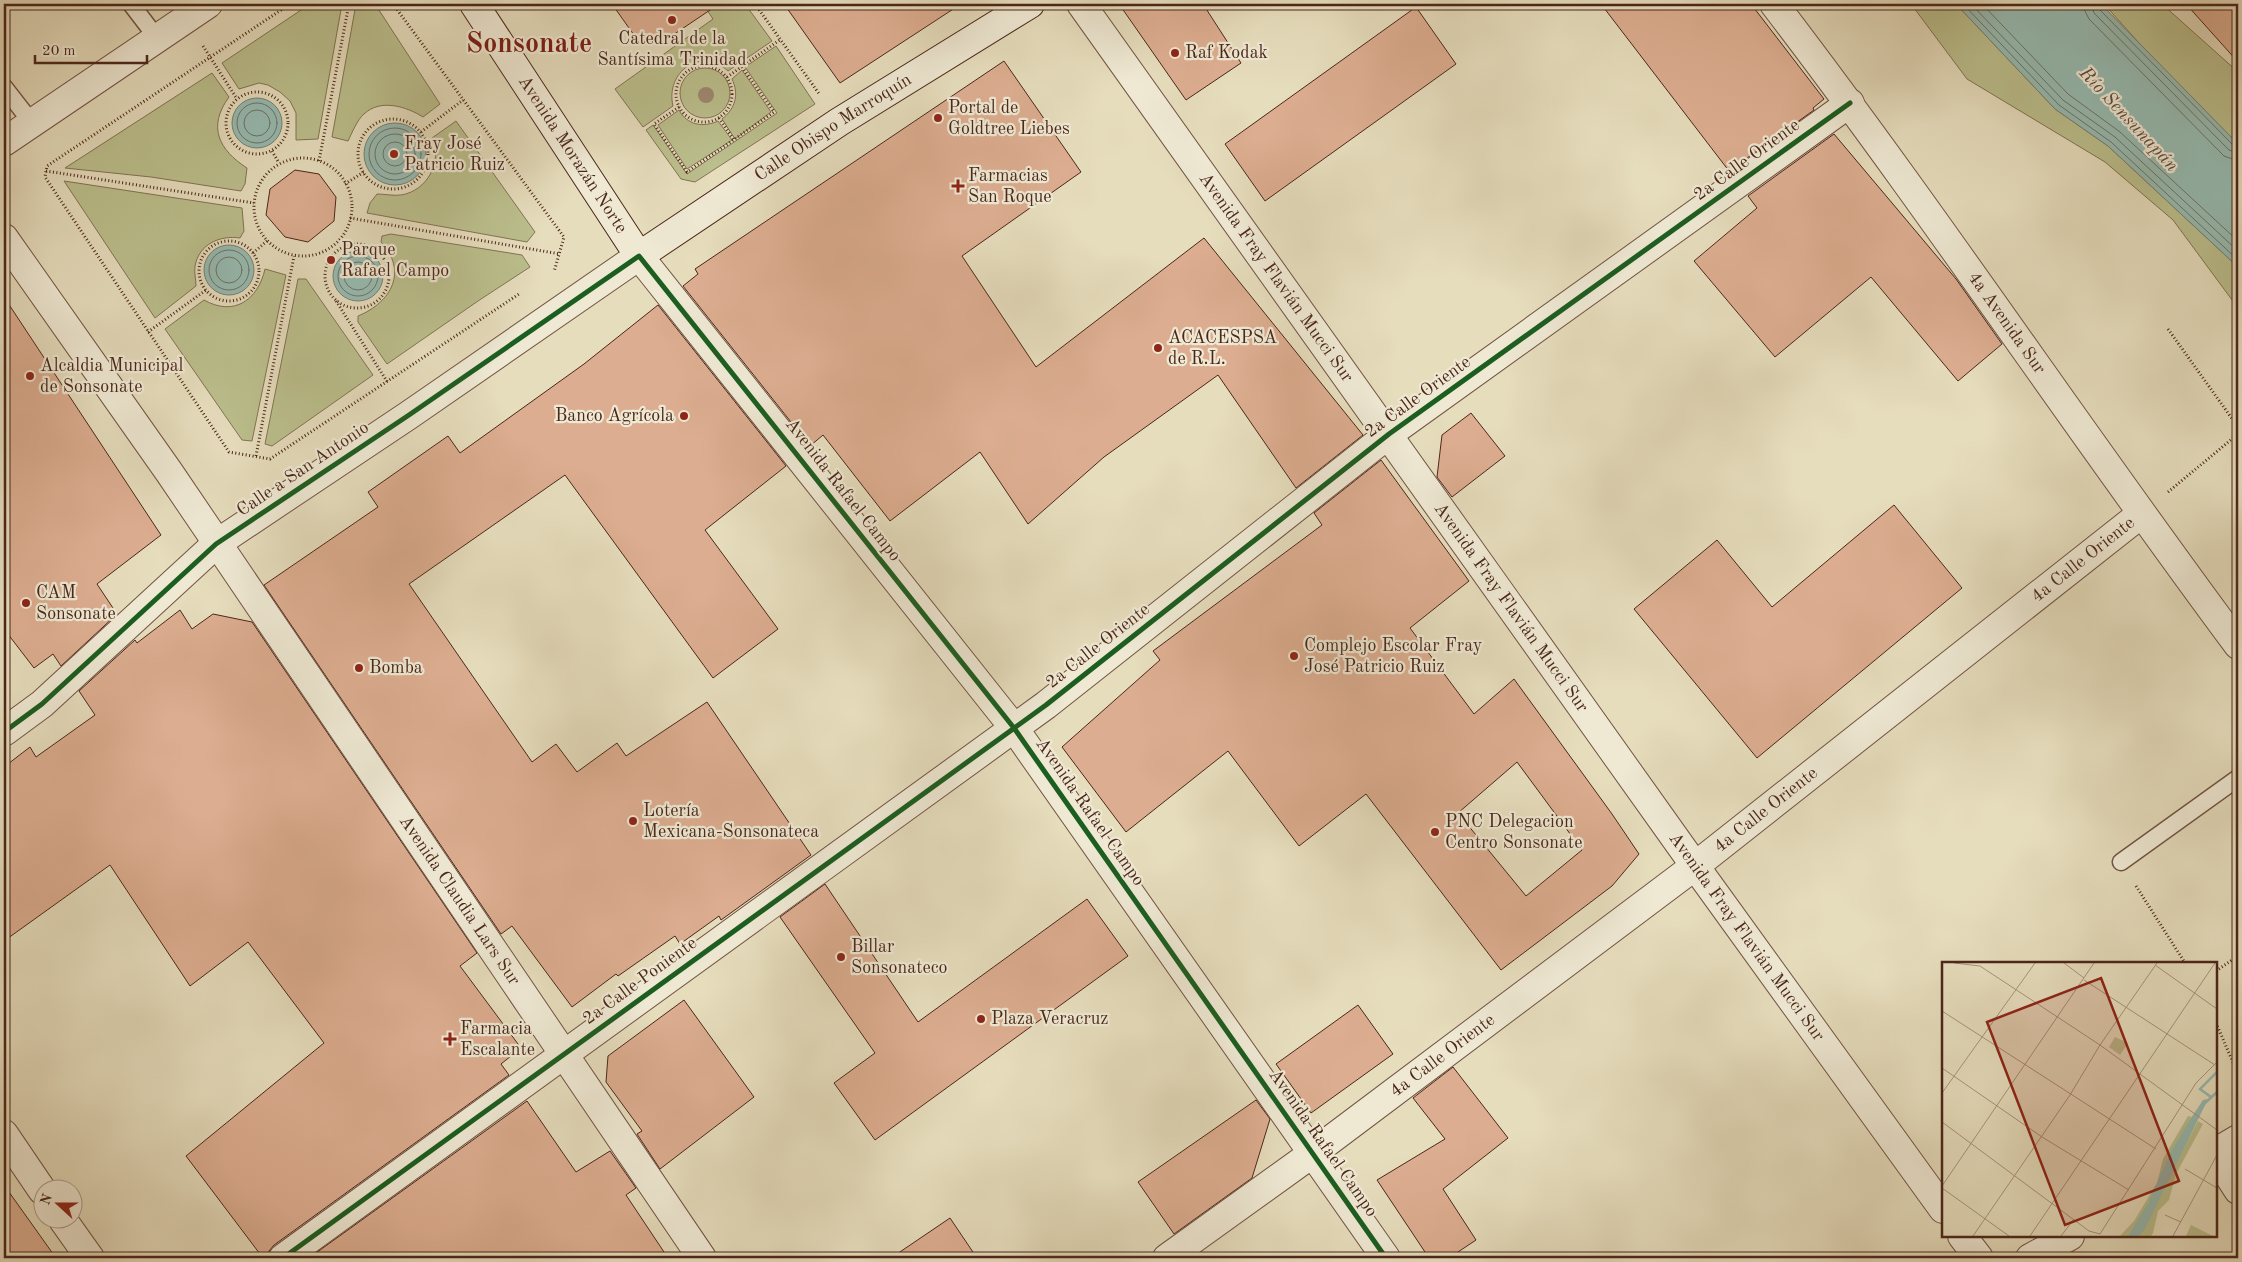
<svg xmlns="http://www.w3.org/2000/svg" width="2242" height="1262" viewBox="0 0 2242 1262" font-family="'Old Standard TT',serif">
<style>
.green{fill:#bbbf8d;stroke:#837354}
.water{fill:#96bbb2;stroke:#788075}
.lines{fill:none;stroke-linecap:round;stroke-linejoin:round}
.shore{stroke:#707166;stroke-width:1}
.building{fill:#dcad90;stroke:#4b271a;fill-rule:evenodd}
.service-casing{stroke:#725443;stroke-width:19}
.minor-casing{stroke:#725443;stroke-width:30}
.tertiary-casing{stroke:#725443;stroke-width:30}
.secondary-casing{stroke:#4b271a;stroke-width:30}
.path{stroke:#4b271a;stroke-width:3;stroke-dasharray:1 2.5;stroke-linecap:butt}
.service{stroke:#efe9d4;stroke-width:16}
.minor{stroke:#efe9d4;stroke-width:28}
.tertiary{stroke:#efe9d4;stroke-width:28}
.secondary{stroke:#efe9d4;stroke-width:28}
.cycleway-casing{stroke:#efe9d4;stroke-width:8}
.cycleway{stroke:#1b5e20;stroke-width:5}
.tree{fill:#9d8970}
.poi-dot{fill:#8f2418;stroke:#efe9d4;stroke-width:2}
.labels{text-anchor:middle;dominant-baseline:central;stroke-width:4.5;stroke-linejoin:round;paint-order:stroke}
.poi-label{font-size:18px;fill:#4b271a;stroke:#efe9d4;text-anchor:start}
.street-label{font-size:18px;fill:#4b271a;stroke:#efe9d4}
.water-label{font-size:19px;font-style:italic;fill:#5e4c40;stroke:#efe9d4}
.town-label{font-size:28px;font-weight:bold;fill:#7a1f14;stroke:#efe9d4}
.inset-river{fill:none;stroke:#96bbb2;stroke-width:2.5}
.inset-road{fill:none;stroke:#a8947c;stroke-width:1}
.view{fill:#8f2418;fill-opacity:0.15;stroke:#8f2418;stroke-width:2.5}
.inset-edge{fill:none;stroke:#4b271a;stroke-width:2.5}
</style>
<rect width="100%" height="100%" fill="#e6ddbd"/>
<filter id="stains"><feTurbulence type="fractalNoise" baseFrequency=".004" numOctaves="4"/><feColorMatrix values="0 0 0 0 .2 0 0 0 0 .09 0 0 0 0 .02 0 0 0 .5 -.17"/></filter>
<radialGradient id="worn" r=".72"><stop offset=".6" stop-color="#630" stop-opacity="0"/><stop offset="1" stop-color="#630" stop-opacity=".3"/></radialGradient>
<!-- green -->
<g class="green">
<path d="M 310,4 L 342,4 L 318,139 L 296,140 L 296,113 L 290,101 L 280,92 L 268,85 L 259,83 L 239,89 L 222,63 Z"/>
<path d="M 356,4 L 375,4 L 440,104 L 423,117 C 407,107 381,98 364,114 C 357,120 352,133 348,141 L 332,137 Z"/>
<path d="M 703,4 L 745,4 L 772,41 L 728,71 C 701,46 665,72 673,106 L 643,127 L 615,89 L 713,19 Z"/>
<path d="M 1911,4 L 1956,4 L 2055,109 L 2108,146 L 2238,267 L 2238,308 L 2173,220 L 2105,162 L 1967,79 Z"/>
<path d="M 2104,4 L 2162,4 L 2238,72 L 2238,144 L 2156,62 Z"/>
<path d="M 776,46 L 815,104 L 695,182 L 681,179 L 646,130 L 653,125 L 687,174 L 777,113 L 745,67 Z"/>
<circle cx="705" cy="93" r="25"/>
<path d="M 742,70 L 771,112 L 735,139 L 722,119 C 736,108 739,94 732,79 Z"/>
<path d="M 212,73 L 229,97 C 207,127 219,150 247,168 L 245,184 L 241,191 L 151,177 L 65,168 Z"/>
<path d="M 679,110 C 687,125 703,128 718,121 L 732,140 L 687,169 L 658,125 Z"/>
<path d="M 456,121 L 535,232 L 527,242 L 367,213 L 370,203 L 377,194 C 385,194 393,196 401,195 C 427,191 443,162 432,138 Z"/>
<path d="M 64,181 L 242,208 L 244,231 L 240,238 C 220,235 199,244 195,266 C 194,273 196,279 196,286 L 155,318 Z"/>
<path d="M 391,234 L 522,255 L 530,267 L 478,301 L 387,364 L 358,322 L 358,316 C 392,302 408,271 381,242 L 382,236 Z"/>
<path d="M 265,269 L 286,275 L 252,441 L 242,440 L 165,329 L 204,300 C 234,317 258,300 265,269 Z"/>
<path d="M 298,279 L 306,279 L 373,375 L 272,446 L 265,444 Z"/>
</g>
<!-- water -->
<g class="water">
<path d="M 1956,4 L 2101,4 L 2238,144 L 2238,267 L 2108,146 L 2055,109 Z"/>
<circle cx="257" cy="123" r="25"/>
<circle cx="395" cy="154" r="31"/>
<circle cx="229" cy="270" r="25"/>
<circle cx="358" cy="276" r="25"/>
</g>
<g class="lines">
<!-- shore -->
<g class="shore">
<path d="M 1963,4 L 2059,105 L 2111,142 L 2238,260"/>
<path d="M 1971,4 L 2063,100 L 2115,137 L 2238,251"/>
<path d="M 1982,4 L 2068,94 L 2120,132 L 2238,241"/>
<path d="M 2084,4 L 2085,11 L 2089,19 L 2224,156 L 2238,161"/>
<path d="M 2091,4 L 2094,13 L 2229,150 L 2238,153"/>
<path d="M 2098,4 L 2099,9 L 2233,145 L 2238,147"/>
<circle cx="257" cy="123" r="20"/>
<circle cx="257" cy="123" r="13"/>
<circle cx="395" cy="154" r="26"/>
<circle cx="395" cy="154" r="20"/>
<circle cx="395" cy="154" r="12"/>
<circle cx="229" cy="270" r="20"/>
<circle cx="358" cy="276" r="20"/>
<circle cx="229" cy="270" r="13"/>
<circle cx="358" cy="276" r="14"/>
</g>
</g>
<!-- building -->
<g class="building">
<path d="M 612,4 L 719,4 L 664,41 L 659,33 L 641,45 Z"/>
<path d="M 784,4 L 961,4 L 840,83 Z"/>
<path d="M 1119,4 L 1203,4 L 1241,63 L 1186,100 Z"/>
<path d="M 1601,4 L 1751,4 L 1824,99 L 1813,108 L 1814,110 L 1729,171 Z"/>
<path d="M 2186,4 L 2238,4 L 2238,62 Z"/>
<path d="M 1416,7 L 1456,64 L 1265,201 L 1225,144 Z"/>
<path d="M 1004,61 L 1081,172 L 962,256 L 1036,367 L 1204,238 L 1363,435 L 1296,488 L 1218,375 L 1104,457 L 1028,524 L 980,452 L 890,521 L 823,435 L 810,446 L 683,286 L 698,274 L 695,269 Z"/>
<path d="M 1834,134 L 1956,279 L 2002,344 L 1958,381 L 1871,277 L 1775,357 L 1694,261 L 1757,208 L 1748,196 Z"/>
<path d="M 295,170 L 319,174 L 336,197 L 334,221 L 308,242 L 285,237 L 266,215 L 270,189 Z"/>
<path d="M 4,297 L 161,535 L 97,584 L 117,614 L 61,666 L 53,654 L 34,668 L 4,629 Z"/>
<path d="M 658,305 L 786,466 L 705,530 L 778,629 L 713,678 L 565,475 L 409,584 L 532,762 L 556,744 L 577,772 L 617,743 L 626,756 L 707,702 L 811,855 L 721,920 L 719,916 L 680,944 L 675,936 L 618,976 L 616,974 L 572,1007 L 512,926 L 501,934 L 264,585 L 378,507 L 368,492 L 448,436 L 460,453 L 584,364 Z"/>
<path d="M 1471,413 L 1505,456 L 1452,497 L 1437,477 L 1442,435 Z"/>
<path d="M 1381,460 L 1469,581 L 1410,628 L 1474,714 L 1514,679 L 1612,814 L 1639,854 L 1612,886 L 1501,970 L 1366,794 L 1299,846 L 1228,751 L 1126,832 L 1062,747 L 1160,660 L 1153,651 L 1322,525 L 1314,513 ZM 1517,762 L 1582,850 L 1526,896 L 1458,813 Z"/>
<path d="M 1894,505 L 1962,588 L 1757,758 L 1634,609 L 1717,540 L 1772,607 Z"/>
<path d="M 180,610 L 192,629 L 213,614 L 252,622 L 477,953 L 460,966 L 521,1048 L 501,1064 L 509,1075 L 274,1245 L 269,1251 L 268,1258 L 263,1258 L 186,1156 L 324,1043 L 248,942 L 190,986 L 110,865 L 4,941 L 4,767 L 30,747 L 36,757 L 95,715 L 79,691 L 135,640 L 137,643 Z"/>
<path d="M 825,884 L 918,1022 L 1087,899 L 1128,956 L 875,1140 L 834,1083 L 875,1053 L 780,917 Z"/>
<path d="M 684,1000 L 754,1097 L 660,1169 L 637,1134 L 642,1131 L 606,1082 L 608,1056 Z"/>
<path d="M 1358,1005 L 1393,1054 L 1311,1113 L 1276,1064 Z"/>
<path d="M 1453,1067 L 1508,1138 L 1443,1189 L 1476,1240 L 1449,1258 L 1429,1258 L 1377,1180 L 1445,1139 L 1413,1098 Z"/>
<path d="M 1256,1100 L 1270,1119 L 1252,1178 L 1174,1234 L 1138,1182 Z"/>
<path d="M 527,1101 L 576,1172 L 610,1151 L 636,1188 L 626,1195 L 668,1258 L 309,1258 Z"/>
<path d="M 4,1185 L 56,1258 L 4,1258 Z"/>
<path d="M 950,1218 L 977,1258 L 891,1258 Z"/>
</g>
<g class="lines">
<!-- service casing -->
<g class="service-casing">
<g id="service">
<path d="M 131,4 L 157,38"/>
<path d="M 4,87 L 32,123"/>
<path d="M 2121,862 L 2238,778"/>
</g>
</g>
<!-- minor casing -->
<g class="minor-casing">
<g id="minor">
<path id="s1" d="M 1081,4 L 1695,866 L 1943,1209"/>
<path id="s2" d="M 1774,4 C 1934,213 2080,433 2238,645"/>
<path d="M 4,142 L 208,4"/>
<path id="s3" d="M 4,238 L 169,472 L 702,1258"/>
<path d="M 639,256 L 1014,728 L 1386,1258"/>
<path d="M 4,1134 L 42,1190"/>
<path d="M 2216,1152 L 2238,1139"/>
<path d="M 2216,1156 L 2238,1190"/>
<path d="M 63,1220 L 90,1258"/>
<path d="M 1962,1236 L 1979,1258"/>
<path d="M 283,1258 L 1046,705 L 1389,434 L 1850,103"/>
<path id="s4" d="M 1167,1258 L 1313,1153 L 1695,866 L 2141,514"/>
<path d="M 2030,1258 L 2070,1236"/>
</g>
</g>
<!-- tertiary casing -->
<g class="tertiary-casing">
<path id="tertiary" d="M 4,732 L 42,704 L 216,544 L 409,415 L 639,256"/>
</g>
<!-- secondary casing -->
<g class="secondary-casing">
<g id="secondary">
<path id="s5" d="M 474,4 L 639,256 L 839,122 L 1030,4"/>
</g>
</g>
<!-- path -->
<g class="path">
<path d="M 290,4 L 47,166 L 45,177 L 229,452 L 270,459 L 519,294"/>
<path d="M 393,4 L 564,237 L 554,272"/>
<path d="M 755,4 L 820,95"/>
<path d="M 203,46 L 237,99"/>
<circle cx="704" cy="94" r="28"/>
<path d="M 727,77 L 781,39"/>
<circle cx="257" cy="123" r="31"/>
<path d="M 679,107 L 654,124 L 687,172 L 774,112 L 742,67"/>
<path d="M 719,118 L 734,140"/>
<circle cx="393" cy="154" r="35"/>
<path d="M 421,132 L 463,100"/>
<path d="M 272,151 L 279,163"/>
<circle cx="303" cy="207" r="49"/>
<path d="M 319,161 L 349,4"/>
<path d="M 46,171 L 254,203"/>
<path d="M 345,184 L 364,172"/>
<path d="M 350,218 L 560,254"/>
<circle cx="229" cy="271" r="30"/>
<circle cx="357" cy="276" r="32"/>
<path d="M 253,253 L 267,241"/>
<path d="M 336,301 L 388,383"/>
<path d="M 2168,329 L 2238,427"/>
<path d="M 148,332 L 206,290"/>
<path d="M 256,456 L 294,256"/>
<path d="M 2168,492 L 2238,434"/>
<path d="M 2136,886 L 2185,963"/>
<path d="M 2216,971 L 2238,956"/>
<path d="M 2216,1023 L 2238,1074"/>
</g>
<!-- service -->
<use href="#service" class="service"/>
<!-- minor -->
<use href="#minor" class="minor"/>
<!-- tertiary -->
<use href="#tertiary" class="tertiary"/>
<!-- secondary -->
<use href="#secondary" class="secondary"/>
<!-- cycleway casing -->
<g class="cycleway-casing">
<g id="cycleway">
<path d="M 4,732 L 42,704 L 216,544 L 409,415 L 639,256 L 1014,728 L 1386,1258"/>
<path d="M 283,1258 L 1046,705 L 1389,434 L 1850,103"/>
</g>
</g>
<!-- cycleway -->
<use href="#cycleway" class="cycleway"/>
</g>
<!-- trees -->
<circle class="tree" cx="706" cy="95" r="8"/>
<!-- markers -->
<g class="poi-dot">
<circle cx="672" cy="20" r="5"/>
<circle cx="1175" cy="53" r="5"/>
<circle cx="938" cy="118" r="5"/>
<circle cx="394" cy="154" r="5"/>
<path d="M955.5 178.5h5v5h5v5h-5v5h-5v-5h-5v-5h5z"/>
<circle cx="331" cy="260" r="5"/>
<circle cx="1158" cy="348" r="5"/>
<circle cx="30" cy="376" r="5"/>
<circle cx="684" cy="416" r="5"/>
<circle cx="26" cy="603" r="5"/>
<circle cx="1294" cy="656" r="5"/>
<circle cx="359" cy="668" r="5"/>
<circle cx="633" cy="821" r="5"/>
<circle cx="1435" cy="832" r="5"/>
<circle cx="841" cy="957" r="5"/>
<circle cx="981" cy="1019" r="5"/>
<path d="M447.5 1031.5h5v5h5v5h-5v5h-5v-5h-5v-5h5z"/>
</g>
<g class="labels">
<!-- poi labels -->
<g class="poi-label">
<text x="672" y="39" text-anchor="middle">Catedral de la<tspan x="672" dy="21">Santísima Trinidad</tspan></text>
<text x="1185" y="53">Raf Kodak</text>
<text x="948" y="108">Portal de<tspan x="948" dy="21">Goldtree Liebes</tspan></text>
<text x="404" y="144">Fray José<tspan x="404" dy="21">Patricio Ruiz</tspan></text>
<text x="968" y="176">Farmacias<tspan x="968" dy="21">San Roque</tspan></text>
<text x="341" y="250">Parque<tspan x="341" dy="21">Rafael Campo</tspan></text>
<text x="1168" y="338">ACACESPSA<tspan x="1168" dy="21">de R.L.</tspan></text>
<text x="40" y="366">Alcaldia Municipal<tspan x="40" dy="21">de Sonsonate</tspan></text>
<text x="674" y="416" text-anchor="end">Banco Agrícola</text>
<text x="36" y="593">CAM<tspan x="36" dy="21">Sonsonate</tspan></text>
<text x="1304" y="646">Complejo Escolar Fray<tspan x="1304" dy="21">José Patricio Ruiz</tspan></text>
<text x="369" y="668">Bomba</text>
<text x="643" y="811">Lotería<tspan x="643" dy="21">Mexicana-Sonsonateca</tspan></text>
<text x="1445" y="822">PNC Delegacion<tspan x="1445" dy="21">Centro Sonsonate</tspan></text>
<text x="851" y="947">Billar<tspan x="851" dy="21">Sonsonateco</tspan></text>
<text x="991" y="1019">Plaza Veracruz</text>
<text x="460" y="1029">Farmacia<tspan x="460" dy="21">Escalante</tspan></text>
</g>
<!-- street labels -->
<g class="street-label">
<text stroke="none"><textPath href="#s5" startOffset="534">Calle Obispo Marroquín</textPath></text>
<text stroke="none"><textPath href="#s5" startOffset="180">Avenida Morazán Norte</textPath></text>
<text transform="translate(1747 160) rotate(-36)">2a Calle Oriente</text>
<text stroke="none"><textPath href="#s1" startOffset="336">Avenida Fray Flavián Mucci Sur</textPath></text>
<text stroke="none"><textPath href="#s2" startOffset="395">4a Avenida Sur</textPath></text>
<text transform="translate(1418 397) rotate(-36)">2a Calle Oriente</text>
<text transform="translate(303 469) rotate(-34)">Calle a San Antonio</text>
<text transform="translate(843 490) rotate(52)">Avenida Rafael Campo</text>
<text stroke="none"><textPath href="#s4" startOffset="1152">4a Calle Oriente</textPath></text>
<text stroke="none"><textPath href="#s1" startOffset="741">Avenida Fray Flavián Mucci Sur</textPath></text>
<text transform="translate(1098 646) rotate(-38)">2a Calle Oriente</text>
<text stroke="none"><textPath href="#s4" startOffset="748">4a Calle Oriente</textPath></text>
<text transform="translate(1090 812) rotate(55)">Avenida Rafael Campo</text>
<text stroke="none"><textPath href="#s3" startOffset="804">Avenida Claudia Lars Sur</textPath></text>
<text stroke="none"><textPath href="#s1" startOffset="1146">Avenida Fray Flavián Mucci Sur</textPath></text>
<text transform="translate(640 981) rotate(-36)">2a Calle Poniente</text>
<text stroke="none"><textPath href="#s4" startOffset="342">4a Calle Oriente</textPath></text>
<text transform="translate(1323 1143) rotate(55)">Avenida Rafael Campo</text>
</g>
<!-- water labels -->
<g class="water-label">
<text transform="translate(2128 120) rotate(47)">Río Sensunapán</text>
</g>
<!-- town labels -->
<g class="town-label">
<text x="529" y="45">Sonsonate</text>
</g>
</g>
<!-- overview -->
<g transform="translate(1942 962)">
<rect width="275" height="275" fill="#e6ddbd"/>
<path d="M 173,75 L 186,81 L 178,93 L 167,85 ZM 246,154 L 250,155 L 228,191 L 213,228 L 198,256 L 186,274 L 178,274 L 192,259 L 215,221 L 221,197 ZM 256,159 L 261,162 L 234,212 L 227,238 L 216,249 L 211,271 L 209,274 L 197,274 ZM 249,263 L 271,274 L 244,274 Z" fill="#bbbf8d"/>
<path d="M 266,137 L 203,267 L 197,274 L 186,274 L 206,241 L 228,191 L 247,159 L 261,138 Z" fill="#96bbb2"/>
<path class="inset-river" d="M 269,135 L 258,127 L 275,110M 261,143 L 275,130"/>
<path class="inset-road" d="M 12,1 L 38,4 L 158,83 L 128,133 L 31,274M 122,1 L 142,16M 215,1 L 158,83 L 275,168M 213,3 L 275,47M 142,18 L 273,103M 0,49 L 214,187M 0,106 L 100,175 L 187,228M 0,131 L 93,1M 0,160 L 147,269 L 158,272 L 254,121 L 275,100M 243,207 L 275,226M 0,224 L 152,1M 0,226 L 67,274M 223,253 L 239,260M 88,274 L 273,1M 119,274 L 132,257M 231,274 L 275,193"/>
<path class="view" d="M 159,16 L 237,219 L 123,263 L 45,60 Z"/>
<rect width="275" height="275" class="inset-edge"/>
</g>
<!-- margin -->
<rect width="2242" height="1262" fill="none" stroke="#e6ddbd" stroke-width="20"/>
<rect x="5" y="5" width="2232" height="1252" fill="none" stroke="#4b271a" stroke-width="2.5"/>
<rect x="10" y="10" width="2222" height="1242" fill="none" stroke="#4b271a"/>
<!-- north arrow -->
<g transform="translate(58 1204) rotate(291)"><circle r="24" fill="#efe9d4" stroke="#ad9b8a"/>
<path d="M0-4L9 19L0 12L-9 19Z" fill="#8f2418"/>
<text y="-8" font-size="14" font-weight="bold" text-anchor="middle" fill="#4b271a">N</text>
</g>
<!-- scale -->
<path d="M35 55v8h112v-8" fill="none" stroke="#4b271a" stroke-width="2.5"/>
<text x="42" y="55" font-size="15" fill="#4b271a" stroke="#efe9d4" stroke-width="4" paint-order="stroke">20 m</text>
<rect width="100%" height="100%" filter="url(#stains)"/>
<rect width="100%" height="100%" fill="url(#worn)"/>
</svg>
